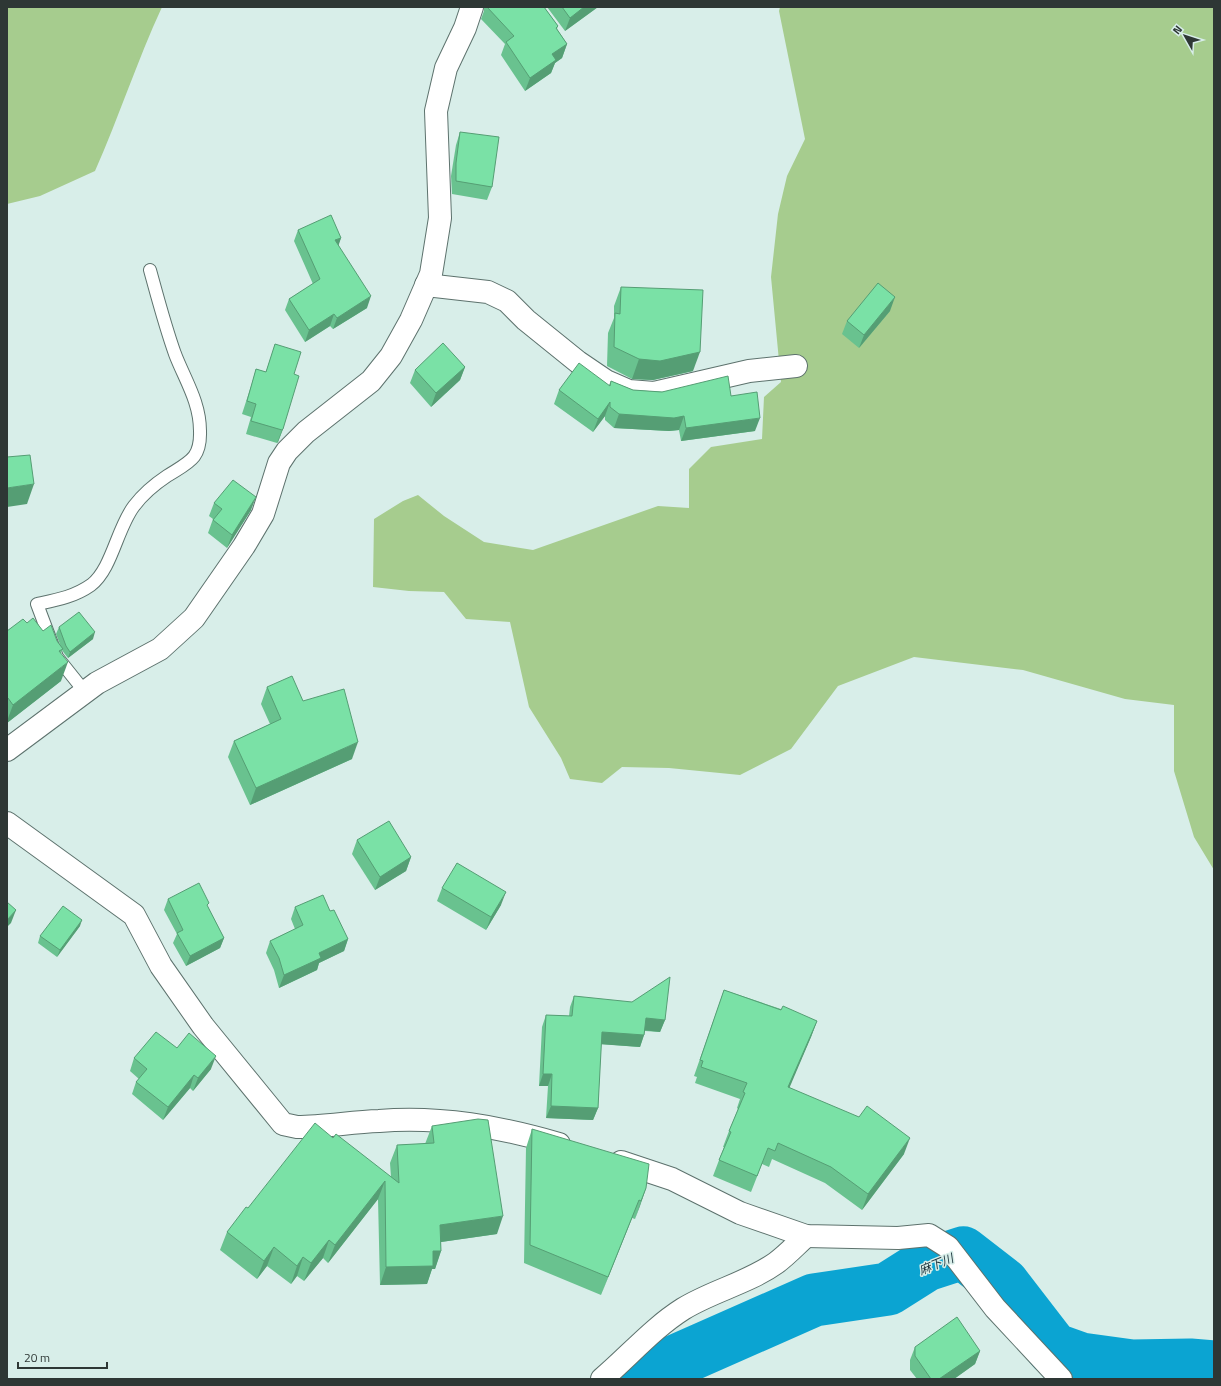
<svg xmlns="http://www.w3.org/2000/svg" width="1221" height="1386" viewBox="0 0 1221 1386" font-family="'Titillium Web','Noto Sans JP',sans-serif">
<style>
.green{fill:#a6cc8e}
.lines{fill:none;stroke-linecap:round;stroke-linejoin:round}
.river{stroke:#0ba4d2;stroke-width:53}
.service-casing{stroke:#5d726d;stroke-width:14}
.minor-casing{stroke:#5d726d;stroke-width:24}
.service{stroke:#fff;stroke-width:12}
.minor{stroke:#fff;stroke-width:22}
.wall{fill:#69c28f}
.shaded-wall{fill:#559e74}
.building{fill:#7ae1a6;stroke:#559e74}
.labels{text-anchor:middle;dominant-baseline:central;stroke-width:3;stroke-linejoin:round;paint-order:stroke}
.water-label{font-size:12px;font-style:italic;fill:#1f343d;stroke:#d8eee9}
</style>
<rect width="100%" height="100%" fill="#d8eee9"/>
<!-- green -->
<g class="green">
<path d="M 7,7 L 162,7 C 137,61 119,117 95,171 L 40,196 L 7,204 Z"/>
<path d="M 780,7 L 1214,7 L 1214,870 L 1194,837 L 1174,771 L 1174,705 L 1125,699 L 1023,670 L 914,657 L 838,686 L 791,749 L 740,775 L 669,768 L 622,767 L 602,783 L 570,779 L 561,758 L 529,707 L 510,622 L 466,619 L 444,592 L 409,591 L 373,587 L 374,519 L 403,501 L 418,495 L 444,516 L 484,542 L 533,550 L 658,506 L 689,508 L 689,469 L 711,447 L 762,439 L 764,397 L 781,382 L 771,277 L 778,214 L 787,176 L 805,139 L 779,11 Z"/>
</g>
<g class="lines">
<!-- river -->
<path class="river" d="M 635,1379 L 814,1300 L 888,1289 L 926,1265 L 963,1253 L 1003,1284 L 1053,1349 L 1081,1359 L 1132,1366 L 1190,1365 L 1214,1367"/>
<!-- service casing -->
<g class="service-casing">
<path id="service" d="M 85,692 L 57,657 L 37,604 C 56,600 74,597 91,585 C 112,569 117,528 134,506 C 143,494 155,484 167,476 C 189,462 201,459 200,431 C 200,402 185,380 175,354 C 165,326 158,299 150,270"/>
</g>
<!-- minor casing -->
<g class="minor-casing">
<g id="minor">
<path d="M 426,285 L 488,292 L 507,301 L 526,320 L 578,362 L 606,381 L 629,391 L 654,393 L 749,371 L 796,366"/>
<path d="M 7,750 L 97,683 L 160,649 L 194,618 L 244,546 L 263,514 L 279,463 L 287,451 L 306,432 L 371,381 L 391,356 L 411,320 L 431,274 L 440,218 L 436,111 L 446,68 L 465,28 L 472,7"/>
<path d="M 7,823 L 134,915 L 161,966 L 203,1026 L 283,1124 L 297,1127 C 324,1127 351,1122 379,1121 C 441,1116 500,1127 559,1144"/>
<path d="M 621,1162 L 672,1179 L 740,1213 L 806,1236 L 898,1238 L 929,1235 L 948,1247 L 995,1308 L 1061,1379"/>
<path d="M 602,1379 C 629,1356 653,1328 683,1309 C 712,1291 748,1283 776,1263 C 787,1255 796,1245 806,1236"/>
</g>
</g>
<!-- service -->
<use href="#service" class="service"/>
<!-- minor -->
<use href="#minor" class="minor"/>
</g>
<!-- wall -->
<g class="wall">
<path d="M 484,7 L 544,7 L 558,26 L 557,29 L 567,44 L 562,58 L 555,63 L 551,73 L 525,91 L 501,55 L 505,44 L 481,19 L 484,11 Z"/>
<path d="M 547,7 L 598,7 L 565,31 Z"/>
<path d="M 460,132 L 492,187 L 487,200 L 452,194 L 451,176 L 456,145 Z"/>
<path d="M 298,230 L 341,238 L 338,245 L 367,308 L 333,329 L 330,326 L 305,342 L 285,310 L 289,299 L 313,284 L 294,241 Z"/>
<path d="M 621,287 L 693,371 L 653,380 L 632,379 L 607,366 L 608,333 L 614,318 L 614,306 Z"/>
<path d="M 890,311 L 859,348 L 842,334 L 847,321 Z"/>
<path d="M 275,344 L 294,374 L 283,429 L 278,442 L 277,443 L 246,434 L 251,417 L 242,414 L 252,383 L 256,369 L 266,372 Z"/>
<path d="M 465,367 L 460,380 L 431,407 L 410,383 L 415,370 Z"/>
<path d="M 611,381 L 633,390 L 731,396 L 755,431 L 681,441 L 679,430 L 669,431 L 614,428 L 605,420 L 605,416 L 593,432 L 554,404 L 559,390 L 609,385 Z"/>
<path d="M 214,503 L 251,510 L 227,548 L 208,533 L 213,519 L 209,516 Z"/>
<path d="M 27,623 L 57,641 L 61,647 L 56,634 L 59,627 L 93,639 L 68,658 L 64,653 L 62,650 L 61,654 L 61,681 L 7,723 L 7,631 Z"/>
<path d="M 267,687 L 303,701 L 352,759 L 250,805 L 228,757 L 234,741 L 270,724 L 261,704 Z"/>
<path d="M 357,840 L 411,857 L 406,871 L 375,890 L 352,854 Z"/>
<path d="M 442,888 L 501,905 L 486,930 L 437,901 Z"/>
<path d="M 168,899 L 208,907 L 224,938 L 220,948 L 186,966 L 173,943 L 177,934 L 164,910 Z"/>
<path d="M 295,907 L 330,911 L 348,939 L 344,951 L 319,963 L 317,970 L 279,988 L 274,970 L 266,953 L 270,941 L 295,929 L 291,919 Z"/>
<path d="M 80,926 L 57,957 L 38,943 L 40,936 Z"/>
<path d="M 724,990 L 817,1021 L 811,1037 L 789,1087 L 904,1154 L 862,1210 L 825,1183 L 772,1159 L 769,1167 L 762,1164 L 751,1192 L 713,1176 L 724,1147 L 723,1147 L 729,1131 L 738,1109 L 737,1108 L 740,1099 L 695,1083 L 697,1077 L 694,1076 Z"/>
<path d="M 574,996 L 665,1020 L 660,1032 L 645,1031 L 644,1035 L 640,1047 L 601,1044 L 598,1108 L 593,1120 L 546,1118 L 548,1086 L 539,1086 L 542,1027 L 546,1015 L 569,1016 L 570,1007 Z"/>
<path d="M 177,1048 L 211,1069 L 193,1091 L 190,1088 L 163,1120 L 132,1094 L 136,1082 L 139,1079 L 130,1071 L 134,1058 Z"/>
<path d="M 432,1126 L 497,1234 L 441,1242 L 441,1251 L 435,1269 L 432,1269 L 427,1284 L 380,1285 L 378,1199 L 328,1263 L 323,1258 L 304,1281 L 297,1276 L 291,1284 L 267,1266 L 257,1279 L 220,1250 L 227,1232 L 248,1208 L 333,1138 L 391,1177 L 390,1163 L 397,1145 L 425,1144 Z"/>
<path d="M 532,1129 L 646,1188 L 635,1219 L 632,1218 L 601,1295 L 524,1263 L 526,1148 Z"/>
<path d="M 915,1347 L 980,1351 L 975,1364 L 954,1379 L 917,1379 L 910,1370 L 910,1360 Z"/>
</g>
<!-- shaded-wall -->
<g class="shaded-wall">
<path d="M 584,7 L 598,7 L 565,31 L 570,18 Z"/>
<path d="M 567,44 L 562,58 L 555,63 L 551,73 L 525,91 L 530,78 L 552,54 Z"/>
<path d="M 341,238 L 337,250 L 335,240 Z"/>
<path d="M 371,296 L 367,308 L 333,329 L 337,318 Z"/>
<path d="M 895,297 L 890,311 L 859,348 L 864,335 Z"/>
<path d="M 334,314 L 330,326 L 305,342 L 309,330 Z"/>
<path d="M 700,352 L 693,371 L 653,380 L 632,379 L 639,359 Z"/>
<path d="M 465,367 L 460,380 L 431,407 L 436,393 Z"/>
<path d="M 610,402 L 605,416 L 593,432 L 598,419 Z"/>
<path d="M 619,414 L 684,416 L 679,430 L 669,431 L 614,428 Z"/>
<path d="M 760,418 L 755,431 L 681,441 L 686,428 Z"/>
<path d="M 283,429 L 278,442 L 277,443 L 282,430 Z"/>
<path d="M 34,484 L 27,504 L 7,507 L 7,488 Z"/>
<path d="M 256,497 L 251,510 L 227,548 L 232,535 Z"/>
<path d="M 95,632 L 93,639 L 68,658 L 70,652 Z"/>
<path d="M 68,662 L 61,681 L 7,723 L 7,721 L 13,705 Z"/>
<path d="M 358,742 L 352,759 L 250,805 L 256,788 Z"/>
<path d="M 411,857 L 406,871 L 375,890 L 380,877 Z"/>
<path d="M 506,892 L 501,905 L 486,930 L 491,917 Z"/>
<path d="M 16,910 L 11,923 L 7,927 L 7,920 Z"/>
<path d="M 82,920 L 80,926 L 57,957 L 60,950 Z"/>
<path d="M 224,938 L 220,948 L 186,966 L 190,956 Z"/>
<path d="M 348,939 L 344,951 L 319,963 L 317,970 L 279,988 L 284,975 L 319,953 Z"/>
<path d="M 646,1018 L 665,1020 L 660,1032 L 642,1030 Z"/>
<path d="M 817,1021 L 811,1037 L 783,1103 L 788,1087 Z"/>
<path d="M 602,1032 L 644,1035 L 640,1047 L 598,1044 Z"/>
<path d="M 216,1056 L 211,1069 L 193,1091 L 198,1078 Z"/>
<path d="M 543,1074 L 552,1074 L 548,1086 L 539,1086 Z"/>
<path d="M 194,1075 L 190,1088 L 163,1120 L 168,1107 Z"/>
<path d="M 551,1106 L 598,1108 L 593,1120 L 546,1118 Z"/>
<path d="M 910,1138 L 904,1154 L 862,1210 L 868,1194 Z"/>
<path d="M 385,1181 L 378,1199 L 328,1263 L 335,1245 Z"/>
<path d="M 646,1188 L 640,1206 L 635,1219 L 641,1201 Z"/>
<path d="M 639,1200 L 632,1218 L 601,1295 L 608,1277 Z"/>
<path d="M 503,1216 L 497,1234 L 434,1243 L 440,1225 Z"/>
<path d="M 329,1240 L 323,1258 L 304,1281 L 311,1263 Z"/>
<path d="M 274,1247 L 267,1266 L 257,1279 L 264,1261 Z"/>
<path d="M 433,1251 L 441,1251 L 435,1269 L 432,1269 L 427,1284 L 380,1285 L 386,1267 Z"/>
<path d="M 303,1257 L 297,1276 L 291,1284 L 297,1266 Z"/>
<path d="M 980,1351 L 975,1364 L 954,1379 L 939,1379 Z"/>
</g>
<!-- building -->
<g class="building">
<path d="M 487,7 L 544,7 L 558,26 L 556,28 L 567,44 L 552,54 L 556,60 L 530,78 L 506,42 L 514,36 Z"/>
<path d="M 562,7 L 584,7 L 570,18 Z"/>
<path d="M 460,132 L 499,137 L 492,187 L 456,181 L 456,163 Z"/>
<path d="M 331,215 L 341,238 L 335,240 L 371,296 L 337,318 L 334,314 L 309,330 L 289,299 L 320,279 L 298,230 Z"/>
<path d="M 878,283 L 895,297 L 864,335 L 847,321 Z"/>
<path d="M 621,287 L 703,290 L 700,352 L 660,361 L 639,359 L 614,347 L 615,313 L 620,314 Z"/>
<path d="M 443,343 L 465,367 L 436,393 L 415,370 Z"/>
<path d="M 275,344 L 301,352 L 294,374 L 299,376 L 283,429 L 282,430 L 251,421 L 256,404 L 247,401 L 256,369 L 266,372 Z"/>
<path d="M 579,363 L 610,386 L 611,381 L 633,390 L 662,392 L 728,376 L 731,396 L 757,392 L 760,418 L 686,428 L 684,416 L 674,418 L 619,414 L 610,407 L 610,402 L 598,419 L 559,390 Z"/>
<path d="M 30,455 L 34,484 L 7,488 L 7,457 Z"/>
<path d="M 233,480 L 256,497 L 232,535 L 213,520 L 222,509 L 214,503 Z"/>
<path d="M 79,612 L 95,632 L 70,652 L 66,646 L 59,627 Z"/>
<path d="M 33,618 L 43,631 L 51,625 L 57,641 L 63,649 L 59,651 L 68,662 L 13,705 L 8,698 L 7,699 L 7,631 L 23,619 L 27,623 Z"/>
<path d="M 292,676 L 303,701 L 344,689 L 358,742 L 256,788 L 234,741 L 281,719 L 267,687 Z"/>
<path d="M 389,821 L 411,857 L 380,877 L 357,840 Z"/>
<path d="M 457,863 L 506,892 L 491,917 L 442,888 Z"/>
<path d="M 199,883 L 209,903 L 207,905 L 224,938 L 190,956 L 177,933 L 183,930 L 168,899 Z"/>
<path d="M 323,895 L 330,911 L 334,910 L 348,939 L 319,953 L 321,958 L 284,975 L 279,958 L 270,941 L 303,925 L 295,907 Z"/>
<path d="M 7,902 L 16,910 L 7,920 Z"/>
<path d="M 63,906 L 82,920 L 60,950 L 40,936 Z"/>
<path d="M 670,977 L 665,1020 L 646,1018 L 644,1035 L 602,1032 L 598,1108 L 551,1106 L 552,1074 L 543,1074 L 546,1015 L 572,1016 L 574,996 L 632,1002 Z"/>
<path d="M 724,990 L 781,1010 L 783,1006 L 817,1021 L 788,1087 L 859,1117 L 867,1106 L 910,1138 L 868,1194 L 831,1167 L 778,1143 L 775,1151 L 768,1148 L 757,1176 L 719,1160 L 731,1132 L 729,1131 L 745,1093 L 743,1092 L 747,1083 L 701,1067 L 703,1061 L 700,1060 Z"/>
<path d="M 156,1032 L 177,1048 L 189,1033 L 216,1056 L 198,1078 L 194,1075 L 168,1107 L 136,1082 L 147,1069 L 134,1058 Z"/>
<path d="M 478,1119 L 488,1120 L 503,1216 L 440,1225 L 441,1251 L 433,1251 L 433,1266 L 386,1267 L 385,1181 L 335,1245 L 329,1240 L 311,1263 L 303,1257 L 297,1266 L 274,1247 L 264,1261 L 227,1232 L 246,1207 L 248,1208 L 315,1123 L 333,1138 L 336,1134 L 399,1183 L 397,1145 L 434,1143 L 432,1126 Z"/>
<path d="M 532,1129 L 649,1164 L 646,1188 L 641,1201 L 639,1200 L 608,1277 L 530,1245 Z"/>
<path d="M 957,1317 L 980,1351 L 939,1379 L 931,1379 L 915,1356 L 915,1347 Z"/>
</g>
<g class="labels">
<!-- water labels -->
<g class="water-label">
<text transform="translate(936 1264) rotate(-22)">麻下川</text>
</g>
</g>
<!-- border -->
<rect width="1221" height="1386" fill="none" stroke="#2e3735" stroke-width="16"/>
<!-- north arrow -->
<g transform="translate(1185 36) rotate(309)" stroke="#d8eee9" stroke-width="3" paint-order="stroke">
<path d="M0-3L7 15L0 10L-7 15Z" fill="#2e3735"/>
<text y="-6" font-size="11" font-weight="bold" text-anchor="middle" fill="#2e3735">N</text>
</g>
<!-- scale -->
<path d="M18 1362v6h89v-6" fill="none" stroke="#2e3735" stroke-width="2"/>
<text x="24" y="1362" font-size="12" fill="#2e3735" stroke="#d8eee9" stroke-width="3" paint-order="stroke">20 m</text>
</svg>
